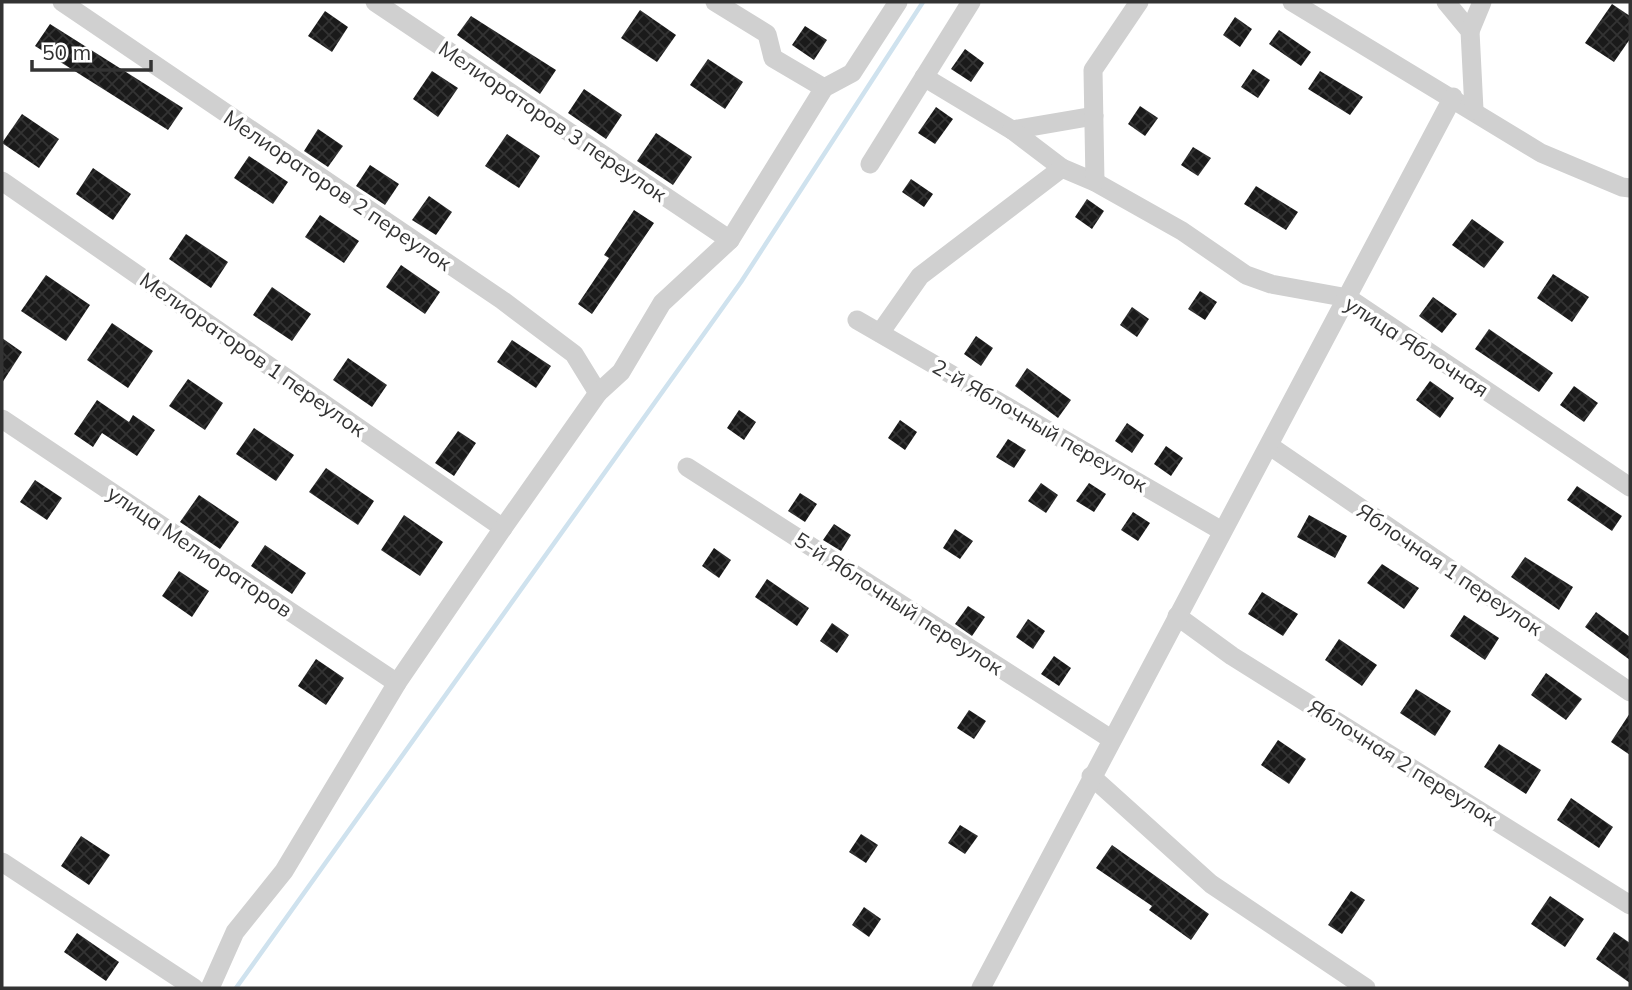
<svg xmlns="http://www.w3.org/2000/svg" width="1632" height="990" viewBox="0 0 1632 990" font-family="Mulish,sans-serif">
<style>
.lines{fill:none;stroke-linecap:round;stroke-linejoin:round}
.stream{stroke:#cfe2ee;stroke-width:4.5}
.building{fill:url(#building-cross-hatch)}
.minor{stroke:#d0d0d0;stroke-width:19}
.labels{text-anchor:middle;dominant-baseline:central;stroke-width:7;stroke-linejoin:round;paint-order:stroke}
.street-label{font-size:21px;fill:#333;stroke:#fff}
</style>
<defs>
<pattern id="building-cross-hatch" width="8" height="8" patternUnits="userSpaceOnUse" patternTransform="scale(1.75)"><rect width="8" height="8" fill="#1a1a1a"/><path d="M0 0l8 8M0 8l8-8" fill="none" stroke="#333"/></pattern>
</defs>
<rect width="100%" height="100%" fill="#fff"/>
<g class="lines">
<!-- stream -->
<path class="stream" d="M 236,988 L 741,282 L 923,2"/>
</g>
<!-- building -->
<g class="building">
<path d="M 1612,4 L 1630,16 L 1630,39 L 1614,62 L 1585,43 Z"/>
<path d="M 640,10 L 676,35 L 657,62 L 621,38 Z"/>
<path d="M 325,11 L 348,27 L 332,52 L 308,36 Z"/>
<path d="M 471,16 L 556,70 L 540,94 L 457,35 Z"/>
<path d="M 1235,17 L 1252,29 L 1240,47 L 1223,35 Z"/>
<path d="M 50,24 L 183,108 L 168,130 L 35,46 Z"/>
<path d="M 805,26 L 827,40 L 814,60 L 792,45 Z"/>
<path d="M 1279,30 L 1311,52 L 1301,66 L 1269,44 Z"/>
<path d="M 965,49 L 984,63 L 971,82 L 951,69 Z"/>
<path d="M 708,59 L 743,82 L 725,109 L 690,85 Z"/>
<path d="M 1253,69 L 1270,80 L 1258,98 L 1241,87 Z"/>
<path d="M 432,71 L 458,88 L 438,117 L 413,99 Z"/>
<path d="M 1320,71 L 1363,97 L 1350,115 L 1308,89 Z"/>
<path d="M 584,89 L 622,115 L 606,139 L 568,113 Z"/>
<path d="M 1140,106 L 1158,118 L 1145,136 L 1128,124 Z"/>
<path d="M 936,107 L 953,119 L 935,144 L 918,133 Z"/>
<path d="M 22,114 L 59,139 L 39,168 L 2,143 Z"/>
<path d="M 318,129 L 343,146 L 328,167 L 304,151 Z"/>
<path d="M 656,133 L 692,157 L 673,185 L 637,161 Z"/>
<path d="M 507,134 L 540,156 L 519,188 L 485,166 Z"/>
<path d="M 1193,147 L 1211,158 L 1198,176 L 1181,165 Z"/>
<path d="M 249,156 L 288,182 L 273,204 L 234,178 Z"/>
<path d="M 370,165 L 399,184 L 385,205 L 356,186 Z"/>
<path d="M 93,168 L 131,194 L 113,220 L 76,194 Z"/>
<path d="M 911,179 L 933,194 L 924,207 L 902,192 Z"/>
<path d="M 1256,186 L 1298,212 L 1286,230 L 1244,204 Z"/>
<path d="M 429,196 L 452,212 L 436,235 L 412,220 Z"/>
<path d="M 1087,199 L 1104,211 L 1092,229 L 1075,217 Z"/>
<path d="M 634,210 L 654,223 L 592,314 L 578,304 L 609,258 L 604,255 Z"/>
<path d="M 320,215 L 359,241 L 344,263 L 305,237 Z"/>
<path d="M 1472,219 L 1504,242 L 1484,268 L 1452,245 Z"/>
<path d="M 186,234 L 228,262 L 211,288 L 169,259 Z"/>
<path d="M 401,265 L 440,292 L 425,314 L 386,287 Z"/>
<path d="M 1553,274 L 1589,297 L 1572,322 L 1537,298 Z"/>
<path d="M 46,275 L 90,305 L 66,341 L 21,311 Z"/>
<path d="M 272,287 L 311,314 L 292,341 L 253,315 Z"/>
<path d="M 1200,291 L 1217,302 L 1205,320 L 1188,309 Z"/>
<path d="M 1433,297 L 1457,314 L 1442,333 L 1419,316 Z"/>
<path d="M 1132,307 L 1149,319 L 1137,337 L 1120,325 Z"/>
<path d="M 112,323 L 153,351 L 128,388 L 87,360 Z"/>
<path d="M 1489,329 L 1553,373 L 1539,392 L 1475,349 Z"/>
<path d="M 976,336 L 993,348 L 981,366 L 964,354 Z"/>
<path d="M 2,338 L 22,352 L 2,383 Z"/>
<path d="M 512,340 L 551,366 L 536,388 L 497,362 Z"/>
<path d="M 348,358 L 387,385 L 372,407 L 333,380 Z"/>
<path d="M 1027,368 L 1071,400 L 1058,418 L 1015,386 Z"/>
<path d="M 188,379 L 223,403 L 205,430 L 169,406 Z"/>
<path d="M 1430,381 L 1454,398 L 1440,418 L 1416,400 Z"/>
<path d="M 1574,386 L 1598,403 L 1584,422 L 1560,405 Z"/>
<path d="M 97,400 L 129,422 L 133,415 L 155,430 L 137,456 L 102,433 L 93,447 L 74,434 Z"/>
<path d="M 739,410 L 756,422 L 744,440 L 727,428 Z"/>
<path d="M 900,420 L 917,432 L 905,450 L 888,438 Z"/>
<path d="M 1127,423 L 1144,435 L 1132,453 L 1115,441 Z"/>
<path d="M 254,428 L 294,455 L 276,481 L 236,454 Z"/>
<path d="M 458,431 L 476,443 L 454,476 L 435,463 Z"/>
<path d="M 1008,439 L 1026,450 L 1014,468 L 996,457 Z"/>
<path d="M 1166,446 L 1183,458 L 1171,476 L 1154,464 Z"/>
<path d="M 326,468 L 374,501 L 358,525 L 309,492 Z"/>
<path d="M 35,480 L 62,498 L 47,520 L 20,502 Z"/>
<path d="M 1041,483 L 1058,495 L 1046,513 L 1028,501 Z"/>
<path d="M 1089,483 L 1106,494 L 1094,512 L 1076,501 Z"/>
<path d="M 1577,486 L 1622,516 L 1612,531 L 1567,500 Z"/>
<path d="M 800,493 L 817,504 L 805,522 L 788,511 Z"/>
<path d="M 199,495 L 239,522 L 220,549 L 180,522 Z"/>
<path d="M 1133,512 L 1150,523 L 1138,541 L 1121,530 Z"/>
<path d="M 404,515 L 443,542 L 420,576 L 381,550 Z"/>
<path d="M 1309,515 L 1347,536 L 1335,558 L 1297,537 Z"/>
<path d="M 834,524 L 851,535 L 841,551 L 823,540 Z"/>
<path d="M 955,529 L 973,541 L 960,559 L 943,548 Z"/>
<path d="M 265,545 L 306,573 L 292,594 L 251,566 Z"/>
<path d="M 714,548 L 731,560 L 719,578 L 702,566 Z"/>
<path d="M 1525,557 L 1573,587 L 1559,610 L 1511,577 Z"/>
<path d="M 1382,564 L 1419,588 L 1404,609 L 1367,583 Z"/>
<path d="M 179,571 L 209,591 L 192,617 L 162,596 Z"/>
<path d="M 767,579 L 809,608 L 797,626 L 755,597 Z"/>
<path d="M 1262,592 L 1298,614 L 1283,636 L 1248,614 Z"/>
<path d="M 968,606 L 985,617 L 972,636 L 955,624 Z"/>
<path d="M 1596,612 L 1630,637 L 1630,660 L 1585,627 Z"/>
<path d="M 1464,615 L 1499,638 L 1485,660 L 1450,636 Z"/>
<path d="M 1028,619 L 1045,631 L 1033,649 L 1016,637 Z"/>
<path d="M 832,623 L 849,635 L 837,653 L 820,641 Z"/>
<path d="M 1339,639 L 1377,665 L 1362,686 L 1325,660 Z"/>
<path d="M 1054,656 L 1071,668 L 1059,686 L 1041,674 Z"/>
<path d="M 316,659 L 344,678 L 326,705 L 298,686 Z"/>
<path d="M 1546,673 L 1582,699 L 1566,720 L 1531,695 Z"/>
<path d="M 1416,689 L 1451,711 L 1435,736 L 1400,713 Z"/>
<path d="M 969,710 L 986,721 L 974,739 L 957,728 Z"/>
<path d="M 1630,713 L 1630,755 L 1611,742 Z"/>
<path d="M 1278,740 L 1306,759 L 1289,784 L 1261,765 Z"/>
<path d="M 1499,744 L 1541,770 L 1526,794 L 1484,767 Z"/>
<path d="M 1571,798 L 1613,827 L 1599,848 L 1557,820 Z"/>
<path d="M 960,825 L 978,836 L 965,854 L 948,843 Z"/>
<path d="M 861,834 L 878,845 L 866,863 L 849,852 Z"/>
<path d="M 81,836 L 110,855 L 89,885 L 61,866 Z"/>
<path d="M 1112,845 L 1209,914 L 1191,940 L 1149,910 L 1152,906 L 1096,868 Z"/>
<path d="M 1351,891 L 1365,900 L 1342,934 L 1328,925 Z"/>
<path d="M 1550,896 L 1584,919 L 1565,947 L 1531,924 Z"/>
<path d="M 864,907 L 881,919 L 869,937 L 852,925 Z"/>
<path d="M 1614,932 L 1630,943 L 1630,983 L 1596,959 Z"/>
<path d="M 77,933 L 119,962 L 106,981 L 64,952 Z"/>
</g>
<g class="lines">
<!-- minor -->
<g class="minor">
<path d="M 62,2 L 502,300 L 574,354 L 598,393"/>
<path d="M 375,2 L 730,240"/>
<path d="M 715,2 L 767,34 L 773,58 L 824,88"/>
<path d="M 1292,2 L 1541,153 L 1622,187 L 1630,188"/>
<path d="M 1446,2 L 1470,31 L 1474,110"/>
<path d="M 1470,31 L 1482,2"/>
<path d="M 924,77 L 1012,130 L 1094,116"/>
<path d="M 1012,130 L 1062,168 L 1095,182 L 1182,231 L 1246,275 L 1271,284 L 1348,298 L 1630,487"/>
<path d="M 870,164 L 971,2"/>
<path d="M 2,181 L 503,528"/>
<path d="M 1095,182 L 1093,70 L 1139,2"/>
<path d="M 857,320 L 1222,531"/>
<path d="M 880,333 L 920,276 L 1062,168"/>
<path d="M 2,419 L 397,683"/>
<path d="M 1270,446 L 1630,692"/>
<path d="M 687,467 L 1111,739"/>
<path d="M 1177,616 L 1232,656 L 1630,905"/>
<path d="M 1091,776 L 1211,884 L 1366,988"/>
<path d="M 2,862 L 194,988"/>
<path d="M 210,988 L 235,932 L 284,871 L 397,683 L 503,528 L 598,393 L 621,372 L 662,303 L 730,240 L 824,88 L 852,73 L 898,2"/>
<path d="M 981,988 L 1453,97"/>
</g>
</g>
<g class="labels">
<!-- street labels -->
<g class="street-label">
<text transform="translate(553 121) rotate(34)">Мелиораторов 3 переулок</text>
<text transform="translate(338 190) rotate(34)">Мелиораторов 2 переулок</text>
<text transform="translate(1417 346) rotate(33)">улица Яблочная</text>
<text transform="translate(253 354) rotate(35)">Мелиораторов 1 переулок</text>
<text transform="translate(1040 425) rotate(30)">2-й Яблочный переулок</text>
<text transform="translate(200 551) rotate(34)">улица Мелиораторов</text>
<text transform="translate(1450 569) rotate(34)">Яблочная 1 переулок</text>
<text transform="translate(899 603) rotate(33)">5-й Яблочный переулок</text>
<text transform="translate(1403 762) rotate(32)">Яблочная 2 переулок</text>
</g>
</g>
<!-- border -->
<rect width="1632" height="990" fill="none" stroke="#333333" stroke-width="7"/>
<!-- scale -->
<path d="M32 60v10h119v-10" fill="none" stroke="#333333" stroke-width="3.5"/>
<text x="42" y="60" font-size="21" fill="#333333" stroke="#ffffff" stroke-width="5" paint-order="stroke">50 m</text>
</svg>
